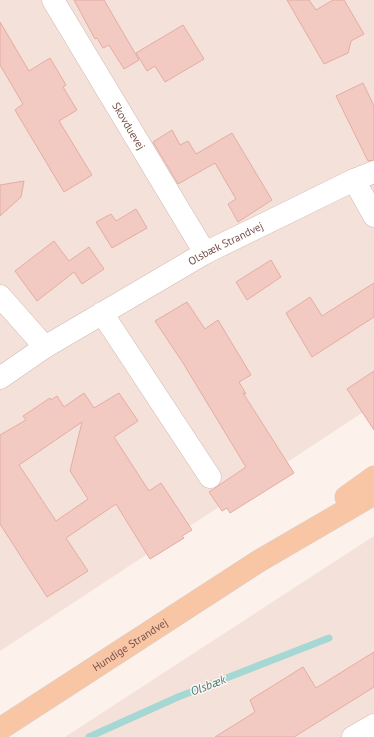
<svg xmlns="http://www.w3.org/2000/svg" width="374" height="737" viewBox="0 0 374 737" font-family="'PT Sans',sans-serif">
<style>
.residential{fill:#f4e1d9}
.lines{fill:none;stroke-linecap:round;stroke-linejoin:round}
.stream{stroke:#a5d8d4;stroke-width:7}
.building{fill:#f2cac2;stroke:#e4aca3;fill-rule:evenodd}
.minor-casing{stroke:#d2b9b2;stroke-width:23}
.major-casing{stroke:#d9cfcd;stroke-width:23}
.minor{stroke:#fff;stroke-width:22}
.major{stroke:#f9c6a5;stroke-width:22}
.labels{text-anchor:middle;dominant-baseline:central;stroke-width:3;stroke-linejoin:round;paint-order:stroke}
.street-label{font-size:11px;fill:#78524d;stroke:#fff6f1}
.water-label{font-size:12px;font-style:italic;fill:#407c78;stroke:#fff6f1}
</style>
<rect width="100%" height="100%" fill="#fcf1eb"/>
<!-- residential -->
<g class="residential">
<path d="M 0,0 L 374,0 L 374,405 L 0,651 Z"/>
<path d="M 374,536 L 374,737 L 65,737 Z"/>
</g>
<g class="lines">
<!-- stream -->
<path class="stream" d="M 89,737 L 178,697 L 329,638"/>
</g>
<!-- building -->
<g class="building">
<path d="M 74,0 L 104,0 L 139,60 L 124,69 L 109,45 L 103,48 L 97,38 L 95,39 Z"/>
<path d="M 287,0 L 309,0 L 316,10 L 333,0 L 344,0 L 364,34 L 351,41 L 348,53 L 324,64 Z"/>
<path d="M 0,22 L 29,71 L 50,58 L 66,85 L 63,87 L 77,110 L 59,121 L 92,175 L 64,192 L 15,110 L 23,104 L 0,65 Z"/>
<path d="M 183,25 L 204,59 L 165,82 L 155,66 L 147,71 L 136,53 Z"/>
<path d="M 363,83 L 374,106 L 374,160 L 368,161 L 336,96 Z"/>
<path d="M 172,130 L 180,145 L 188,141 L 196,154 L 232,133 L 272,200 L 238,222 L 228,204 L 236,199 L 215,163 L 178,184 L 153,142 Z"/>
<path d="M 24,181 L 21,197 L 0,216 L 0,185 Z"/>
<path d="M 136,209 L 147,228 L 112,248 L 96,222 L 111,214 L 116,221 Z"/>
<path d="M 54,241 L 69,261 L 89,247 L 104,269 L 82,284 L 74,272 L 37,301 L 15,271 Z"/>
<path d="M 271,260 L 281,277 L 247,300 L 236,282 Z"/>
<path d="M 374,283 L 374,317 L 312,357 L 286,313 L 310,297 L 322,316 Z"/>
<path d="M 187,302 L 205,329 L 218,320 L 251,375 L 239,382 L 246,394 L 243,393 L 294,473 L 230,513 L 227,508 L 222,511 L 209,492 L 246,467 L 183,363 L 155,321 Z"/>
<path d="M 374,371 L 374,430 L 347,389 Z"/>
<path d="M 84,393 L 94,408 L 119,393 L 138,421 L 114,437 L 149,491 L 161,483 L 192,530 L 182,536 L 184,538 L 150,559 L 116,504 L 66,538 L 88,571 L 47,597 L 0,524 L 0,435 L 26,420 L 23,416 L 50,398 L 51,400 L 57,396 L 64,407 ZM 82,422 L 70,471 L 88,499 L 56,521 L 19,465 Z"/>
<path d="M 374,652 L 374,687 L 294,737 L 215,737 L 255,712 L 250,700 L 303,667 L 316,688 Z"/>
</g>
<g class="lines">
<!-- minor casing -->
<g class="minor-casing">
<g id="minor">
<path id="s1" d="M 53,0 L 205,253"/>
<path d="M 354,180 L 374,216"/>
<path d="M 0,296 L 45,347"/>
<path d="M 102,313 L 210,477"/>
<path id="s2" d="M 0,378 L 45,347 L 205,253 L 354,180 L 374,172"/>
<path d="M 353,737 L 374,725"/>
</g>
</g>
<!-- major casing -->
<g class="major-casing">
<g id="major">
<path d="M 346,497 L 374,477"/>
<path id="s3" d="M 0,729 L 259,561 L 374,494"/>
</g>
</g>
<!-- minor -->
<use href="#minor" class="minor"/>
<!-- major -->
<use href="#major" class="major"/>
</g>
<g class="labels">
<!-- street labels -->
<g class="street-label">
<text stroke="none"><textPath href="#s1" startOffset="147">Skovduevej</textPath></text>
<text stroke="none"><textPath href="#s2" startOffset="263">Olsbæk Strandvej</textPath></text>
<text stroke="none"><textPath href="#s3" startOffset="155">Hundige Strandvej</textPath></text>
</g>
<!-- water labels -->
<g class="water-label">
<text transform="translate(208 685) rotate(-21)">Olsbæk</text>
</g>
</g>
</svg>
